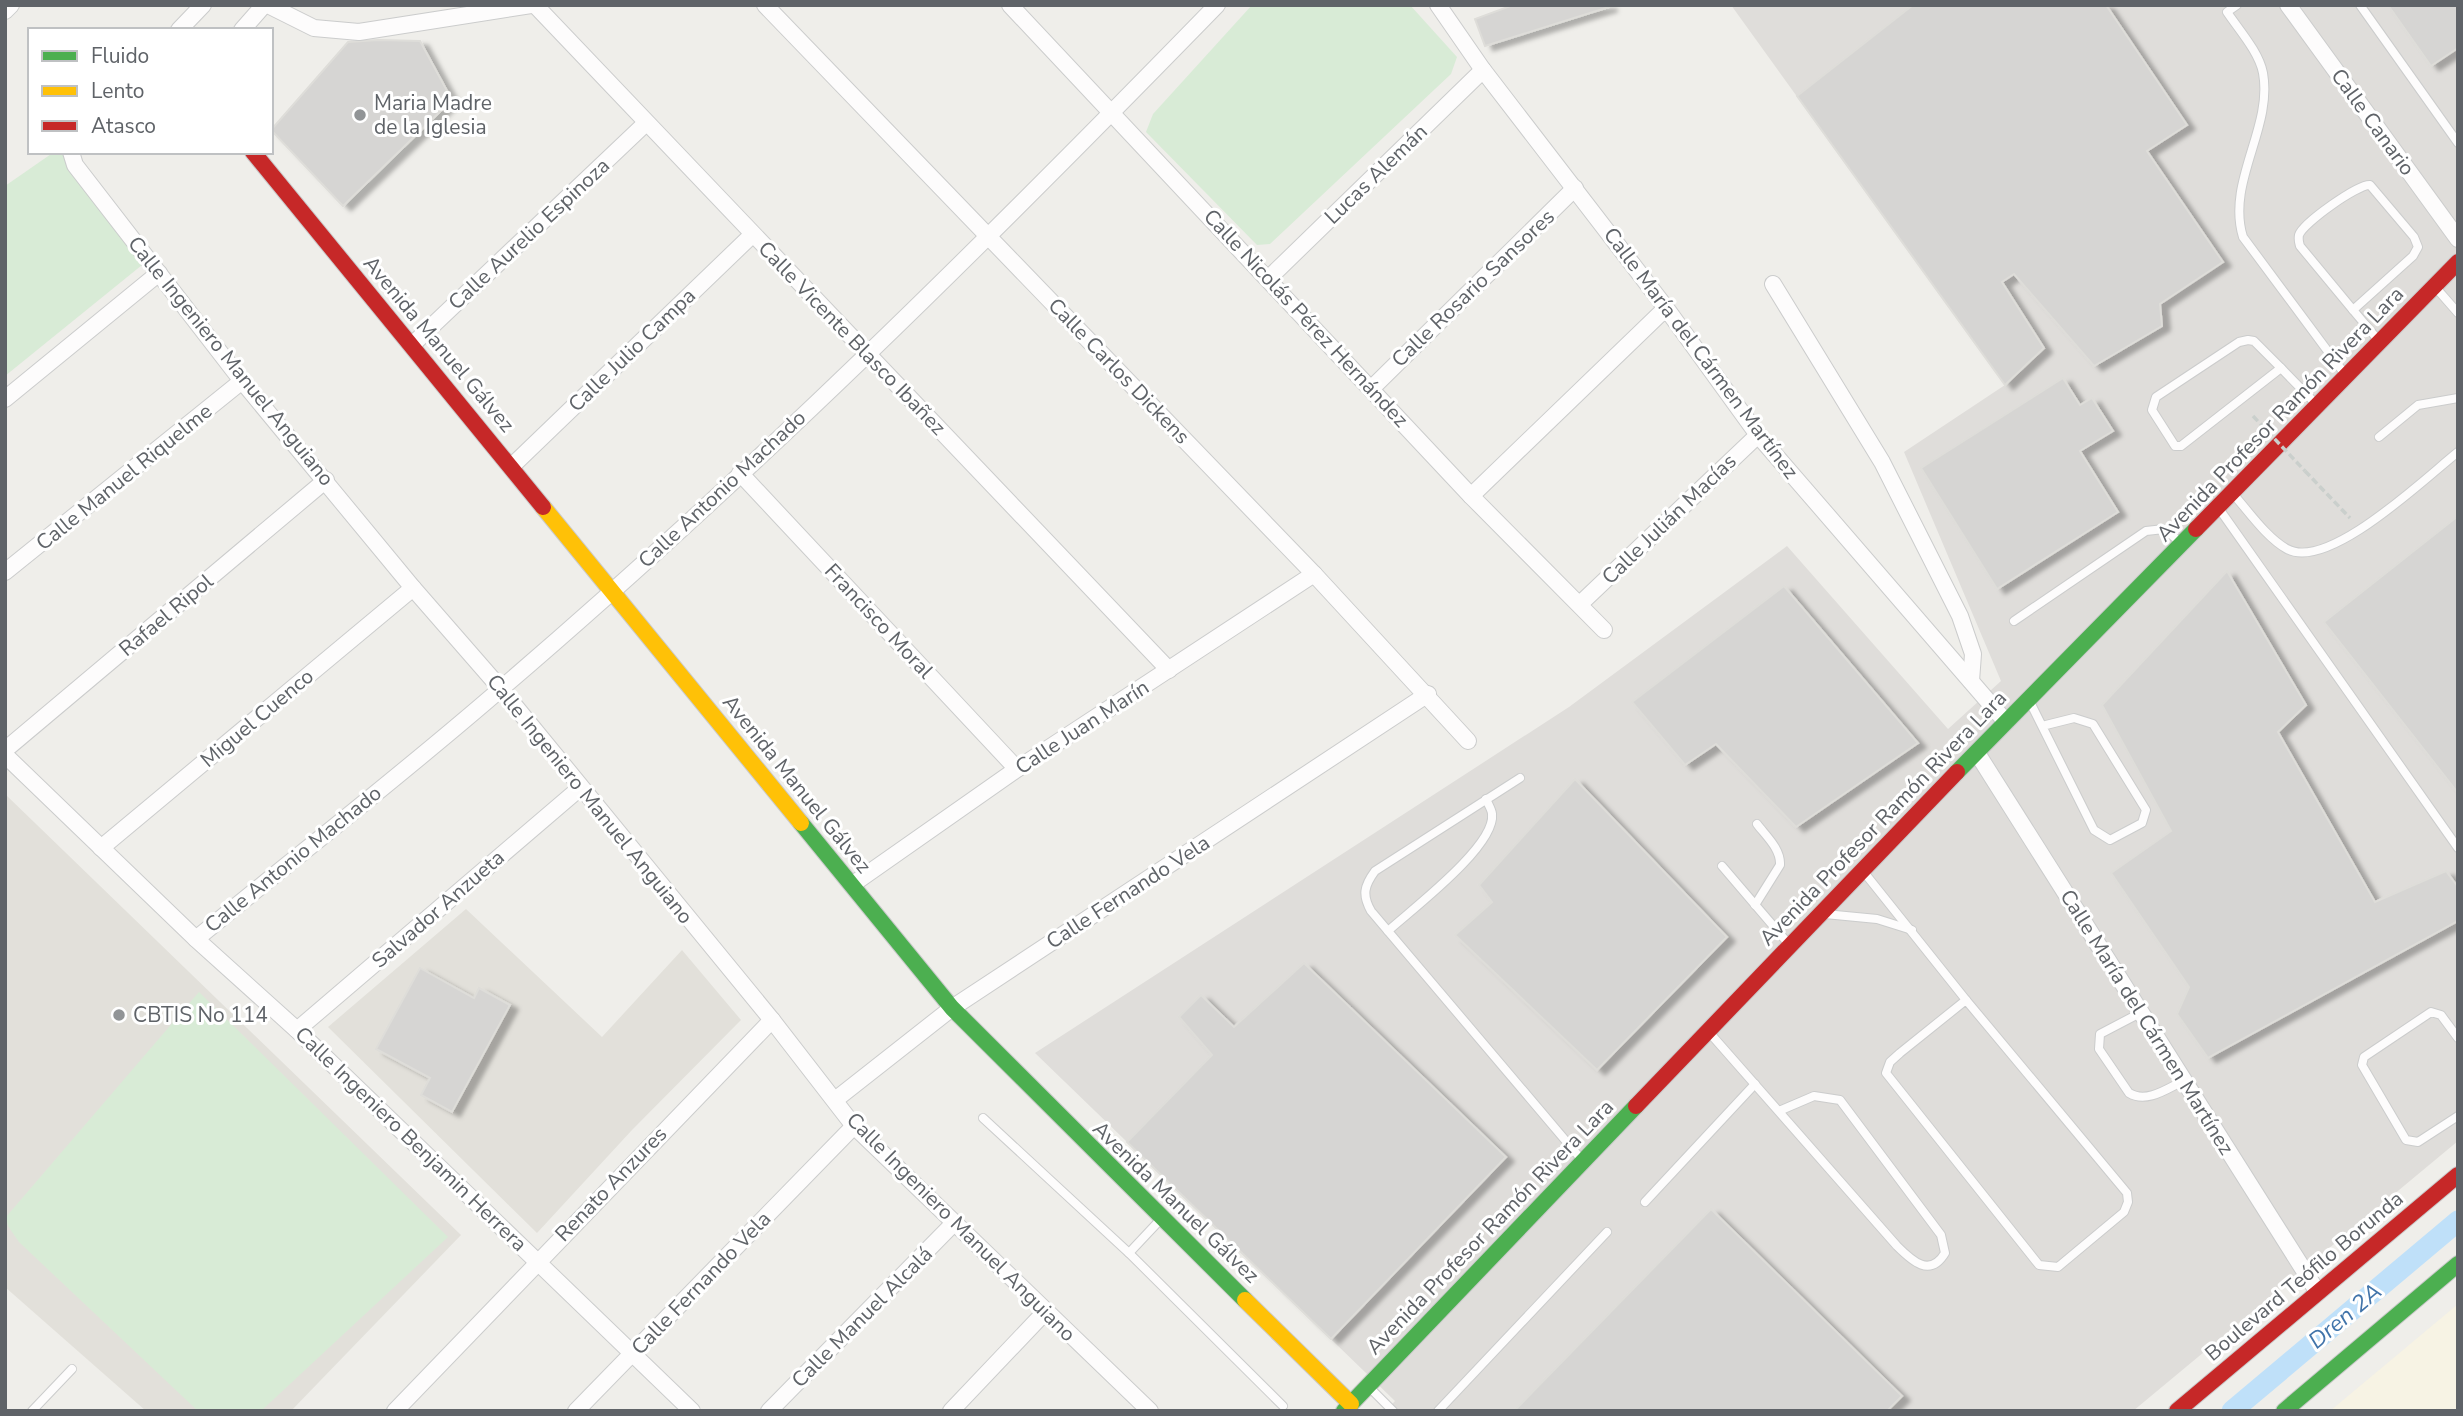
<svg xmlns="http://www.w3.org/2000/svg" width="2463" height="1416" viewBox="0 0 2463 1416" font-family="'Nunito Sans',sans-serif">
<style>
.commercial{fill:#f7f3e4}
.industrial{fill:#dfddda}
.education{fill:#e2e0da}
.green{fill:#d8ebd6}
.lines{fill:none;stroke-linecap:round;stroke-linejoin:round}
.canal{stroke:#bfe0f9;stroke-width:21}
.building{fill:#d6d5d3;stroke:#deddd9;stroke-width:2;filter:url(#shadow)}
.lane-casing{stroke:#cbcccc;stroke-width:10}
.street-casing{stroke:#cbcccc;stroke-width:18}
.fast-casing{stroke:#cacacb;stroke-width:18}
.slow-casing{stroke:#cacacb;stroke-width:18}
.jam-casing{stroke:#cacacb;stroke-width:18}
.path{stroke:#cacfcc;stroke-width:3.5;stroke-dasharray:7 3.5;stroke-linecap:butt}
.lane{stroke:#fdfcfc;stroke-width:8}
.street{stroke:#fdfcfc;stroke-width:16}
.fast{stroke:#4caf50;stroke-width:16}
.slow{stroke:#ffc107;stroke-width:16}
.jam{stroke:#c62828;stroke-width:16}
.path-bridge{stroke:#cacfcc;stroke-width:3.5;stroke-dasharray:7 3.5;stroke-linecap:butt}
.poi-dot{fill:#919496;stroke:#fff;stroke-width:2.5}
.labels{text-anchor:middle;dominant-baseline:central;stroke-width:6;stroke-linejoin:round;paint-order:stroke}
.poi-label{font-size:21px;fill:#5f6368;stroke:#fff;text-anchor:start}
.street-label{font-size:21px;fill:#5f6368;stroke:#fff}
.water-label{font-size:23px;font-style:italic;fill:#4174aa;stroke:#fff}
</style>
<defs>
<filter id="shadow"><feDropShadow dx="8" dy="4.5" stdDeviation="2" flood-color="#0004"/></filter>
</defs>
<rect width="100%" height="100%" fill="#efeeea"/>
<!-- commercial -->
<path class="commercial" d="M 2458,1304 L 2458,1411 L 2330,1411 Z"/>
<!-- industrial -->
<path class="industrial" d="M 1731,5 L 2458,5 L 2458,1141 L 2133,1411 L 1386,1411 L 1395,1401 L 1035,1053 L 1569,707 L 1787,546 L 1948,729 L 2001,681 L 1904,452 L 2005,385 Z"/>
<!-- education -->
<g class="education">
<path d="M 5,794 L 461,1235 L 291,1411 L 146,1411 L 5,1287 Z"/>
<path d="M 466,909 L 602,1037 L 682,950 L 741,1020 L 632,1130 L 537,1233 L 328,1027 Z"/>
</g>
<!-- green -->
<g class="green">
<path d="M 1252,5 L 1410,5 L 1457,57 L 1451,74 L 1270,244 L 1257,245 L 1146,132 L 1153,114 Z"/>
<path d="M 54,152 L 62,152 L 142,265 L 5,376 L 5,186 Z"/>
<path d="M 199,992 L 448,1237 L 261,1411 L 198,1411 L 19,1242 L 8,1226 L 6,1217 Z"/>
</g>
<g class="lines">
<!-- canal -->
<path class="canal" d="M 2232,1411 L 2458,1221"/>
</g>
<!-- building -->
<g class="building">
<path d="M 1513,5 L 1609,5 L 1609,7 L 1485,46 L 1475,19 Z"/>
<path d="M 1913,5 L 2106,5 L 2187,125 L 2147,151 L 2223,262 L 2160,304 L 2162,326 L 2094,366 L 2014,274 L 2002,282 L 2044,348 L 2005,385 L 1797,96 Z"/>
<path d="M 2388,5 L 2458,5 L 2458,48 L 2431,66 Z"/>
<path d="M 378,40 L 420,41 L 452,100 L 343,206 L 271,130 L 348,42 Z"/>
<path d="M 2063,378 L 2080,405 L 2092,398 L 2113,431 L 2080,451 L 2118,512 L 1997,589 L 1921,468 Z"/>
<path d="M 2458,516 L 2458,793 L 2324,622 Z"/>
<path d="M 2227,571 L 2306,705 L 2278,732 L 2375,902 L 2446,871 L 2458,887 L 2458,921 L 2208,1058 L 2177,1014 L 2189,987 L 2111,873 L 2171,831 L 2102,705 Z"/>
<path d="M 1784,586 L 1918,743 L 1796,827 L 1716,744 L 1685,765 L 1632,702 Z"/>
<path d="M 1575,779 L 1727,937 L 1597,1070 L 1455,935 L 1492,902 L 1479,885 Z"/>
<path d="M 1304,963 L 1506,1157 L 1331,1339 L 1127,1142 L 1212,1055 L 1179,1017 L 1201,995 L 1234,1027 Z"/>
<path d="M 420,968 L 474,998 L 479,988 L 510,1005 L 452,1112 L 421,1095 L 430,1078 L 376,1049 Z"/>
<path d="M 1711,1209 L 1902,1396 L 1887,1411 L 1514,1411 Z"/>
</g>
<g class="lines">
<!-- lane casing -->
<g class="lane-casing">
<g id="lane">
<path d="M 2237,5 L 2227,12 C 2239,30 2259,52 2263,73 C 2273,128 2226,182 2243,237 L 2344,373"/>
<path d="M 2360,5 L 2458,143"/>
<path d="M 2370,185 L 2414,237 L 2418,247 L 2413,256 L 2353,310 L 2300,246 C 2299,242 2298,240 2299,235 C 2303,223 2358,184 2370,185 Z"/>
<path d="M 2437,289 L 2458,313"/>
<path d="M 2353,310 L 2379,341"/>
<path d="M 2248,340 L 2254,341 L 2281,368 L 2181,446 L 2175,446 L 2152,410 L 2156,397 L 2239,342 Z"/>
<path d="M 2281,368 L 2315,403"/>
<path d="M 2379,437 L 2418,405 L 2458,398"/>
<path d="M 2234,495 C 2249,512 2267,538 2287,549 C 2328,572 2425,478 2458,452"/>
<path d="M 2220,510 L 2458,848"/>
<path d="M 2014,621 L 2146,531 L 2164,529 L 2180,542"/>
<path d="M 2030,702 L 2094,830 L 2110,840 L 2142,823 L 2146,810 L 2093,724 L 2074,718 L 2042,726"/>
<path d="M 1520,778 L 1375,871 C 1364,886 1362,895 1371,911 L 1582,1160"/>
<path d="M 1722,866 L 1787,942"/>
<path d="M 1863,871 L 1966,1000"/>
<path d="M 1755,905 L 1780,865 C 1781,849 1766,836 1757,824"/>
<path d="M 1825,914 L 1877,919 L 1912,930"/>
<path d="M 1388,931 C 1411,910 1496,846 1492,814 C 1492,810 1488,804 1486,799"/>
<path d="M 1966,1000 L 2127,1193 L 2128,1202 L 2124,1212 L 2058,1267 L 2039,1265 L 1886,1073 L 1890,1062 L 1900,1053 Z"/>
<path d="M 2142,1012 L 2100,1034 L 2099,1049 L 2129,1093 C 2147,1104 2168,1088 2185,1080"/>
<path d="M 1708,1031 L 1897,1246 C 1912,1261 1930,1278 1945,1253 L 1941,1235 L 1840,1100 L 1814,1096 L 1779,1111"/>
<path d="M 2458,1038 L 2441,1015 L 2431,1012 L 2364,1057 L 2362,1065 L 2406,1140 L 2418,1142 L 2458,1116"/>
<path d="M 983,1118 L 1129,1253 L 1283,1406"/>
<path d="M 1645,1202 L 1755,1084"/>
<path d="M 1129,1253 L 1160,1220"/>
<path d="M 1370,1388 L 1393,1411"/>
<path d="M 32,1411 L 72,1369"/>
<path d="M 1438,1411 L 1607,1232"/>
</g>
</g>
<!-- street casing -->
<g class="street-casing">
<g id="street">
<path d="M 268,5 L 314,28 L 359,32 L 531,5"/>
<path d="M 535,5 L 1169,670"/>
<path d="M 765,5 L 1314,574 L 1468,741"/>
<path d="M 1010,5 L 1471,496 L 1604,630"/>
<path d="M 1438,5 L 1483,70 L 1666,308 L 1758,435 L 2006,722"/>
<path d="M 2288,5 L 2458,239"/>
<path d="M 5,11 L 11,5"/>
<path d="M 179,30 L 203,5"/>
<path d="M 242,30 L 264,5"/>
<path d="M 71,152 L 75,165 L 242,381 L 413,588 L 501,689 L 772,1020 L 854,1126 L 1150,1411"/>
<path d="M 1269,278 L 1483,70"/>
<path d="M 1773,284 L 1882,462 L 1960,616 L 1973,654 L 1971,681"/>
<path d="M 412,345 L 646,123"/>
<path d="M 1372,388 L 1575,188"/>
<path d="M 5,399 L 159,273"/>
<path d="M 512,466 L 752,235"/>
<path d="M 740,473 L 1017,769"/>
<path d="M 1471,496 L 1666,308"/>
<path d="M 5,572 L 242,381"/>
<path d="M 1580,604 L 1758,435"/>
<path d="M 5,750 L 326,480"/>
<path d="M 1977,753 L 2317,1291"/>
<path d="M 5,755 L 196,939 L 297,1030 L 692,1411"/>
<path d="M 101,848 L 413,588"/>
<path d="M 853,884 L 1017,769 L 1314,574"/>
<path d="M 196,939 C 298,855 403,774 503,687 C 753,473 987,241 1217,5"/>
<path d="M 297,1030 L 580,788"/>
<path d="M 835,1100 L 952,1008 L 1428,694"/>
<path d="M 395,1411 L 772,1020"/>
<path d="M 576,1411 L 854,1126"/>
<path d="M 769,1411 L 954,1223"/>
<path d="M 951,1411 L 1046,1311"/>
</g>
</g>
<!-- fast casing -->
<g class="fast-casing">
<g id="fast">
<path d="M 1957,772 L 2196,529"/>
<path d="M 801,823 L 952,1008 L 1245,1300"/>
<path d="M 1344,1411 L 1636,1106"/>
<path d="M 2284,1411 L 2458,1264"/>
</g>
</g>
<!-- slow casing -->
<g class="slow-casing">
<g id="slow">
<path d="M 543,507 L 801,823"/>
<path d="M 1245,1300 L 1351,1404"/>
</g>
</g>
<!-- jam casing -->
<g class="jam-casing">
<g id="jam">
<path d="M 253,152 L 543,507"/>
<path d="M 2196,529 L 2458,262"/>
<path d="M 1636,1106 L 1957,772"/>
<path d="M 2177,1411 L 2458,1175"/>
</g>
</g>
<!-- path -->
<path class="path" d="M 2305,471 L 2350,518"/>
<!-- lane -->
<use href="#lane" class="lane"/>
<!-- street -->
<use href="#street" class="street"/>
<!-- fast -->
<use href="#fast" class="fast"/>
<!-- slow -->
<use href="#slow" class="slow"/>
<!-- jam -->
<use href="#jam" class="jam"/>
<!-- path-bridge -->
<path class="path-bridge" d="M 2253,416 L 2305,471"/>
</g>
<!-- markers -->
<g class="poi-dot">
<circle cx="360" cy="115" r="7"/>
<circle cx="119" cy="1015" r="7"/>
</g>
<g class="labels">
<!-- poi labels -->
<g class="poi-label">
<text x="374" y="103">Maria Madre<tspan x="374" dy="24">de la Iglesia</tspan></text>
<text x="133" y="1015">CBTIS No 114</text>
</g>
<!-- street labels -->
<g class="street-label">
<text transform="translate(2373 122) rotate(54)">Calle Canario</text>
<text transform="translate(1376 174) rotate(-44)">Lucas Alemán</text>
<text transform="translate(529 234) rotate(-43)">Calle Aurelio Espinoza</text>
<text transform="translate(1473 288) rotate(-44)">Calle Rosario Sansores</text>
<text transform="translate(1306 318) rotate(47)">Calle Nicolás Pérez Hernández</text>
<text transform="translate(852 338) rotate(46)">Calle Vicente Blasco Ibañez</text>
<text transform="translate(439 344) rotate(50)">Avenida Manuel Gálvez</text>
<text transform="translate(632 350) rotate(-44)">Calle Julio Campa</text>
<text transform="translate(1701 353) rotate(53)">Calle María del Cármen Martínez</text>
<text transform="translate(231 361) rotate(51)">Calle Ingeniero Manuel Anguiano</text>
<text transform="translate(1119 371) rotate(46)">Calle Carlos Dickens</text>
<text transform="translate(2280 414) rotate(-46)">Avenida Profesor Ramón Rivera Lara</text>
<text transform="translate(124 477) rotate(-39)">Calle Manuel Riquelme</text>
<text transform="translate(722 489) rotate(-43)">Calle Antonio Machado</text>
<text transform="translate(1669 519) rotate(-44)">Calle Julián Macías</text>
<text transform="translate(166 615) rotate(-40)">Rafael Ripol</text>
<text transform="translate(879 621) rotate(47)">Francisco Moral</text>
<text transform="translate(257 718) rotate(-40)">Miguel Cuenco</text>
<text transform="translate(1082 727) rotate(-33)">Calle Juan Marín</text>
<text transform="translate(797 784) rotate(51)">Avenida Manuel Gálvez</text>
<text transform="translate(590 799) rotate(51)">Calle Ingeniero Manuel Anguiano</text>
<text transform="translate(1883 818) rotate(-46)">Avenida Profesor Ramón Rivera Lara</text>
<text transform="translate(293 859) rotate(-39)">Calle Antonio Machado</text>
<text transform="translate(1128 892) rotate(-33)">Calle Fernando Vela</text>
<text transform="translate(438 909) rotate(-41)">Salvador Anzueta</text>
<text transform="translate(2147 1022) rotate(58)">Calle María del Cármen Martínez</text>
<text transform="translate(411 1139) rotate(44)">Calle Ingeniero Benjamin Herrera</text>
<text transform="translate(611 1184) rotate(-46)">Renato Anzures</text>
<text transform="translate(1176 1202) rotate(44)">Avenida Manuel Gálvez</text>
<text transform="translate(961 1227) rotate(45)">Calle Ingeniero Manuel Anguiano</text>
<text transform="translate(1490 1227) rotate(-46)">Avenida Profesor Ramón Rivera Lara</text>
<text transform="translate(2304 1276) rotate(-40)">Boulevard Teófilo Borunda</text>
<text transform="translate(701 1283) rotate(-46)">Calle Fernando Vela</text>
<text transform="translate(862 1317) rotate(-45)">Calle Manuel Alcalá</text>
</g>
<!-- water labels -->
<g class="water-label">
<text transform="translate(2345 1316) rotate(-40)">Dren 2A</text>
</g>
</g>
<!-- border -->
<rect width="2463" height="1416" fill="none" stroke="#5f6368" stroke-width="14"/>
<!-- legend -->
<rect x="28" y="28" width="245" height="126" fill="#ffffff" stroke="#bfc1c3" stroke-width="2"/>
<rect x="42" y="51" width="35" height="10" fill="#4caf50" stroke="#bfc1c3" stroke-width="2"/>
<text x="91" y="63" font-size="21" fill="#5f6368">Fluido</text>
<rect x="42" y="86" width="35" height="10" fill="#ffc107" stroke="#bfc1c3" stroke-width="2"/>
<text x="91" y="98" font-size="21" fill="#5f6368">Lento</text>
<rect x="42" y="121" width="35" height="10" fill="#c62828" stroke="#bfc1c3" stroke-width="2"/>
<text x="91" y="133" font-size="21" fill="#5f6368">Atasco</text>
</svg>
